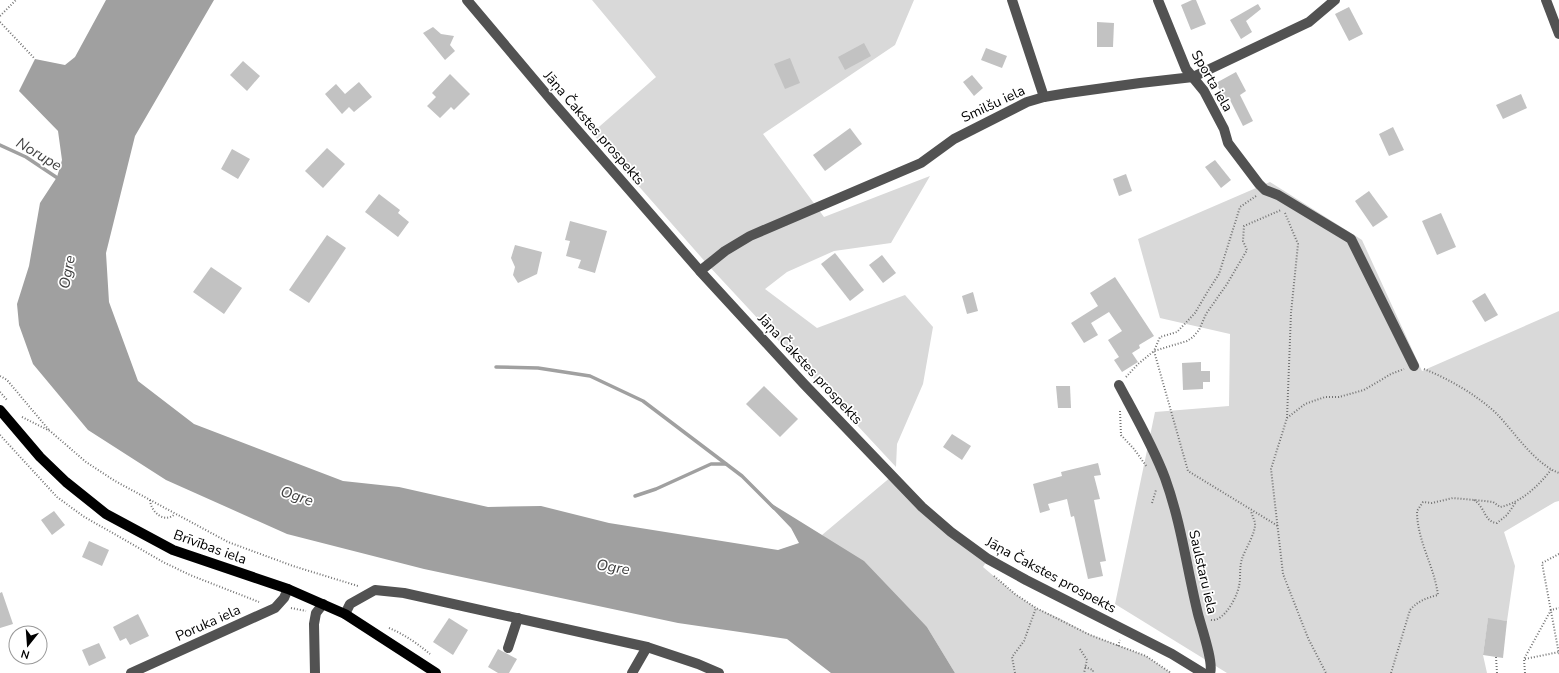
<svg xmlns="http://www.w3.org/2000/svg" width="1559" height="673" viewBox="0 0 1559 673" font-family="'Nunito Sans',sans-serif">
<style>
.green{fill:#d9d9d9}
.water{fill:#a0a0a0}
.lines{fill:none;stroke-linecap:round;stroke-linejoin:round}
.stream{stroke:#a0a0a0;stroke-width:3.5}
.building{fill:#c2c2c2}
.path{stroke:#747474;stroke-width:2;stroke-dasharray:1 2;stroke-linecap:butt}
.minor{stroke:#525252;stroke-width:10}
.major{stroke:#000;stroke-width:10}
.labels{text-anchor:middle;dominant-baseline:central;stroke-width:3.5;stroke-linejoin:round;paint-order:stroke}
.street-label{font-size:14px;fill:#000;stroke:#fff}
.water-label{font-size:15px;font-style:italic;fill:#414141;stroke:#fff}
</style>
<rect width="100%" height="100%" fill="#fff"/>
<!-- green -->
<g class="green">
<path d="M 592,0 L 914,0 L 895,45 L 763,134 L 824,217 L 930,176 L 891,243 L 834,251 L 787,272 L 765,289 L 817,328 L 905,295 L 933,327 L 923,384 L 897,444 L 896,467 L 708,265 L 592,133 L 656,77 Z"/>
<path d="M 1270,182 L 1362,240 L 1422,371 L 1559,311 L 1559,501 L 1555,502 L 1504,532 L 1515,566 L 1507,621 L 1488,619 L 1483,655 L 1487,673 L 1227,673 L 1115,604 L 1155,412 L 1229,406 L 1230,334 L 1160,318 L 1138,239 Z"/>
<path d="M 892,476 L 988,559 L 983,567 L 1015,594 L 1036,608 L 1059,618 L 1089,634 L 1146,656 L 1171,673 L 955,673 L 927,627 L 822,535 Z"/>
</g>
<!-- water -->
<path class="water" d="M 106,0 L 214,0 L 135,136 L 106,253 L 109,302 L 138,381 L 194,424 L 343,481 L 399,487 L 488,507 L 541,506 L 609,523 L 778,550 L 799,543 L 791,528 L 770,506 L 772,504 L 864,561 L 927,627 L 955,673 L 831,673 L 787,639 L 678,623 L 424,569 L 287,534 L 166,480 L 88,430 L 33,364 L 19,325 L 17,304 L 29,266 L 40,203 L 57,177 L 62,160 L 58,131 L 19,91 L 35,59 L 65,65 L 75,57 Z"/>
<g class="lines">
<!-- stream -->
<g class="stream">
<path d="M 0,145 L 26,157 L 59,179"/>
<path d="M 496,367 L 538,368 L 590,376 L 643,401 L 742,476 L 774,508"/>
<path d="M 635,496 L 656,489 L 711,464 L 726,464"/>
</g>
</g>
<!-- building -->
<g class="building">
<path d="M 1192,0 L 1196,0 L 1206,24 L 1191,30 L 1181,5 Z"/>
<path d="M 1258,4 L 1261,9 L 1246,21 L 1252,32 L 1241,39 L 1230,20 Z"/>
<path d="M 1349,7 L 1363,34 L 1349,41 L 1335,14 Z"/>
<path d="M 1097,22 L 1114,23 L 1113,47 L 1097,47 Z"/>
<path d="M 433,27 L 441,34 L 454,36 L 450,45 L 455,51 L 445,60 L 423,33 Z"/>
<path d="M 864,43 L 871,56 L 845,70 L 838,57 Z"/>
<path d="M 986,48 L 1007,56 L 1002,68 L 981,60 Z"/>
<path d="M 790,58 L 800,83 L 785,89 L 774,64 Z"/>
<path d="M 243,61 L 260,76 L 247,91 L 230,75 Z"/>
<path d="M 1236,72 L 1246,91 L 1240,95 L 1253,121 L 1243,126 L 1230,100 L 1226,102 L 1216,83 Z"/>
<path d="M 450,74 L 470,94 L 454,110 L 451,107 L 440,118 L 427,106 L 436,97 L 432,93 Z"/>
<path d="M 972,75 L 983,88 L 974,96 L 963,82 Z"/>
<path d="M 359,82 L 372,97 L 354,112 L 349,107 L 342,114 L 325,94 L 336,84 L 345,94 Z"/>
<path d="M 1521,94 L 1527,108 L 1503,119 L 1496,105 Z"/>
<path d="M 1393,127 L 1404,150 L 1389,156 L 1379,134 Z"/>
<path d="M 850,128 L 862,144 L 825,171 L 813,155 Z"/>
<path d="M 327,148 L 345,164 L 323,188 L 305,171 Z"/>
<path d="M 232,149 L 250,159 L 238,179 L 221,169 Z"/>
<path d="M 1215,160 L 1231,180 L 1221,188 L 1205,167 Z"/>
<path d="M 1126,174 L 1132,191 L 1119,196 L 1113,179 Z"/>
<path d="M 1369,191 L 1388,217 L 1373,227 L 1355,201 Z"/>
<path d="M 379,194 L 400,210 L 398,213 L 409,222 L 398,237 L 365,212 Z"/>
<path d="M 1441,213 L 1456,247 L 1437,255 L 1422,221 Z"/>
<path d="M 570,221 L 607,231 L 595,273 L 578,268 L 581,260 L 566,256 L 570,241 L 565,240 Z"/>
<path d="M 327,235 L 346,248 L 309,303 L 289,290 Z"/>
<path d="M 515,245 L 542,252 L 537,274 L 518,283 L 513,275 L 515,267 L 511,258 Z"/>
<path d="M 835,253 L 864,290 L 850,301 L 821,264 Z"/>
<path d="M 882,255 L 896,273 L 883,283 L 869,265 Z"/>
<path d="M 211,267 L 242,288 L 224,314 L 193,292 Z"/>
<path d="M 1115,277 L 1154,336 L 1139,345 L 1140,348 L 1132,353 L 1138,362 L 1122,372 L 1114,360 L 1119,357 L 1108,340 L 1122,331 L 1109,312 L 1091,323 L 1098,335 L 1084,343 L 1071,323 L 1098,306 L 1090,293 Z"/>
<path d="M 973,292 L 978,311 L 967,314 L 962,296 Z"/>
<path d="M 1485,293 L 1498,315 L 1485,322 L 1472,301 Z"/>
<path d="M 1201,362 L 1201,371 L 1210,371 L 1210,382 L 1203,382 L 1203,389 L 1183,390 L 1182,363 Z"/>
<path d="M 764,386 L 798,419 L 780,437 L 746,404 Z"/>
<path d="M 1056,386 L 1070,386 L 1071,408 L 1058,408 Z"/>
<path d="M 952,434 L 971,446 L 962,460 L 943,447 Z"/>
<path d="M 1098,463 L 1101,475 L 1094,476 L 1100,499 L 1094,500 L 1106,561 L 1100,562 L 1103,576 L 1088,579 L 1074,516 L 1071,517 L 1067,499 L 1048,504 L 1050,510 L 1040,513 L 1033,484 L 1062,476 L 1061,472 Z"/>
<path d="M 54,511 L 65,525 L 52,535 L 41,520 Z"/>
<path d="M 89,541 L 109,550 L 102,566 L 82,557 Z"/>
<path d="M 2,592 L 13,624 L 0,628 L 0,593 Z"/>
<path d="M 138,614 L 149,636 L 130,645 L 126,638 L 120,641 L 113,627 Z"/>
<path d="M 449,618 L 468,630 L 453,655 L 433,642 Z"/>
<path d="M 1488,618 L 1507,621 L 1503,658 L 1483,655 Z"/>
<path d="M 99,643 L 106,658 L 89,666 L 82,650 Z"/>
<path d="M 498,649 L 517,659 L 509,673 L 498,673 L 488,667 Z"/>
</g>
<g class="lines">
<!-- path -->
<g class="path">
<path d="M 0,16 L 16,0"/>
<path d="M 0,22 L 35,59"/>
<path d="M 1256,196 L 1240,207 L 1219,274 L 1208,291 L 1195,313 L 1177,332 L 1160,337 L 1154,351 L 1188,471 L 1278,526"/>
<path d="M 1285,213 L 1298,244 L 1291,313 L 1287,418 L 1271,469 L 1283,574 L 1308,638 L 1326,673"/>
<path d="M 1424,369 C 1449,379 1477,395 1497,414 C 1515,433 1535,464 1559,473"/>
<path d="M 0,376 L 7,380 L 49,430"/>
<path d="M 1126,377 L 1138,364 L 1154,351 L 1187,341 L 1193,337 L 1199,330 L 1206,314 L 1227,284 L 1247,250 L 1243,241 L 1244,226 L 1281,210"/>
<path d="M 0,392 L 7,400"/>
<path d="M 1120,411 L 1121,435 L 1134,449 L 1147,467"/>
<path d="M 22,417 L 50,431 L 86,462 L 115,481 L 228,542 L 293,566 L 358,586"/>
<path d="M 1287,418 L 1305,404 L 1325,397 L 1339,397 L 1364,390 L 1391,374 L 1404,369"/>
<path d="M 0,435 L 57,497 L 83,516 L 163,562 L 190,575 L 259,602"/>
<path d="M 150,500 C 151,512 164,524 175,514"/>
<path d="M 1474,500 C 1486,508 1484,522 1497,523 L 1507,515 L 1516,502"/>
<path d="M 1152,503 L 1156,490"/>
<path d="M 1559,554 L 1542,563 L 1559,654"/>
<path d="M 994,576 L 1015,594 L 1036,608 L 1090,635 L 1146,656 L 1171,673"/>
<path d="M 291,608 L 306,611"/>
<path d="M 1211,620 C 1224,622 1237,597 1239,586 C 1241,577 1239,568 1242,559 C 1245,549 1256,533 1255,523 C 1254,519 1252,515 1251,511"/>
<path d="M 389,628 C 404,634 418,644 430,654"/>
<path d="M 1118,646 L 1120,640"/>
<path d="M 1080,649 L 1087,660 L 1084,673"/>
<path d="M 1496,657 L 1497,673"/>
<path d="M 1525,659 L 1559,652"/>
<path d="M 1085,667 L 1093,670 L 1093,673"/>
<path d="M 1015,673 L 1012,657 L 1024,641 L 1036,608"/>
<path d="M 1391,673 L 1410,610 C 1418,601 1426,598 1438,595 C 1434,565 1417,541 1417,511 L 1423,502 L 1432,503 L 1453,498 L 1485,501 L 1493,502 L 1500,507 C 1521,503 1538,486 1551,470"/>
<path d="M 1525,673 L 1524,659 L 1551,610 L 1559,608"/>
</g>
<!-- minor -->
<g class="minor">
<path d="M 467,0 L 552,101 L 700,271 L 804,384 L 922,507 L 951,532 L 988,559 L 1026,580 L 1172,654 L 1203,673"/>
<path d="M 1012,0 L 1044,97"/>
<path d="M 1158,0 L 1186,69 L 1204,91 L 1224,129 L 1228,143 L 1259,184 L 1265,190 L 1278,195 L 1351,239 L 1414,366"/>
<path d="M 1546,0 L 1559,34"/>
<path d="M 700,271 L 725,251 L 750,236 L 921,163 L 954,139 L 1027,102 L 1044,97 L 1068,93 L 1140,83 L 1193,77 L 1309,22 L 1335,0"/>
<path d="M 1119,385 C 1135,415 1153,446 1165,478 C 1181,522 1187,569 1198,614 C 1201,626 1214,663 1210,673"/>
<path d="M 345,614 L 350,604 L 375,590 L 404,593 L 647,647 L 698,664 L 719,673"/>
<path d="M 508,648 L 518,618"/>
<path d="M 131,673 L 275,608 L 284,598 L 288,589"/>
<path d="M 315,673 L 314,624 L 316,613 L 323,604"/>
<path d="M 632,673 L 647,647"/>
</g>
<!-- major -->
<path class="major" d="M 0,410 L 40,457 L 66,482 L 106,514 L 173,550 L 288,589 L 345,614 L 436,673"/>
</g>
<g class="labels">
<!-- street labels -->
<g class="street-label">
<text transform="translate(1212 81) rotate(60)">Sporta iela</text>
<text transform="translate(993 104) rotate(-25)">Smilšu iela</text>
<text transform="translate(594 128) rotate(49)">Jāņa Čakstes prospekts</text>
<text transform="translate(810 369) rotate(47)">Jāņa Čakstes prospekts</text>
<text transform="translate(210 547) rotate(20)">Brīvības iela</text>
<text transform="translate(1203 572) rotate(77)">Saulstaru iela</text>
<text transform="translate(1051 575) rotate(28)">Jāņa Čakstes prospekts</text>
<text transform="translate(208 623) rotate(-24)">Poruka iela</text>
</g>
<!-- water labels -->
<g class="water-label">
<text transform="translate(39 154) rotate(31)">Norupe</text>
<text transform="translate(67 272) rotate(-79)">Ogre</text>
<text transform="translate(297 496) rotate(18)">Ogre</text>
<text transform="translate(613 567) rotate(9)">Ogre</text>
</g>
</g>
<!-- north arrow -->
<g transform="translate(28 645) rotate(197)"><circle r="19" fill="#ffffff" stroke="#999999"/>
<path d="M0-3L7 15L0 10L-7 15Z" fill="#000000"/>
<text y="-6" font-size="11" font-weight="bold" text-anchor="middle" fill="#000000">N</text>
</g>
</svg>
